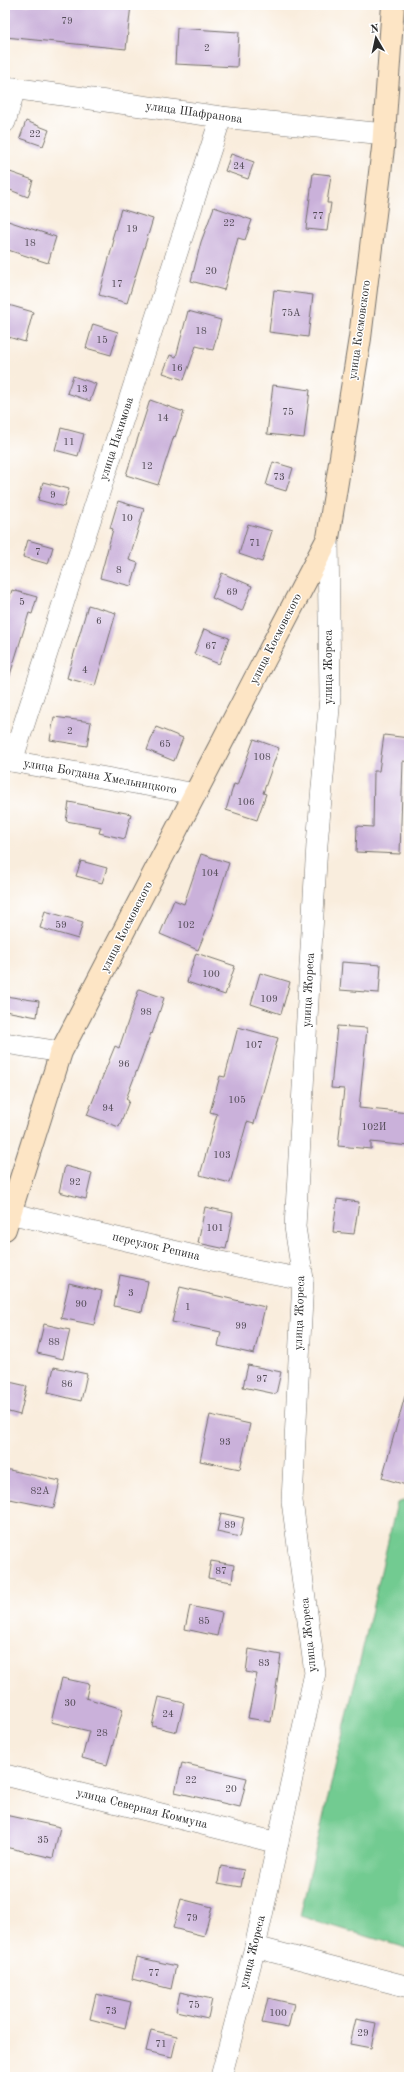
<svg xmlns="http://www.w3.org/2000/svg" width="414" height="2082" viewBox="0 0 414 2082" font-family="'Old Standard TT',serif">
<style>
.green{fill:#72cb91;stroke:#4e7b5e}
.building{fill:#cab1da}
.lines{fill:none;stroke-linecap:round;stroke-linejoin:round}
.street-casing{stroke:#736f69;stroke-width:22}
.secondary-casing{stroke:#736f69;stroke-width:24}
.street{stroke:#fff;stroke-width:21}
.secondary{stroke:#fde5c5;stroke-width:22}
.labels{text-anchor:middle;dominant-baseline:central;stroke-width:3;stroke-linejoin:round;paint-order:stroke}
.number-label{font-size:10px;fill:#534c57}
.street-label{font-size:12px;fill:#2b2b2b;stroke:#fff}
</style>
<rect width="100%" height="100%" fill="#fff"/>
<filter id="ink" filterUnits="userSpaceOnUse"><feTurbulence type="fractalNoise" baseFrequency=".025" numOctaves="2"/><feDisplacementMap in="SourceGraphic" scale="8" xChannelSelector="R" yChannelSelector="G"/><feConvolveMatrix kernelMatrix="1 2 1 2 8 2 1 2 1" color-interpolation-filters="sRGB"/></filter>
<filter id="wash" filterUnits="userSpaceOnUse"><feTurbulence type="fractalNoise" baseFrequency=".012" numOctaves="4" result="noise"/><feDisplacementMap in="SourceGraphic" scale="16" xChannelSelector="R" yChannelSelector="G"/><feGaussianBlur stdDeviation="0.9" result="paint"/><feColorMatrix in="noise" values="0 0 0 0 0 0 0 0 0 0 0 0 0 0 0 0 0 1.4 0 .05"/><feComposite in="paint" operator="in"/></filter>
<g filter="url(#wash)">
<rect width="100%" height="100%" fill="#f9eddd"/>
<!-- green -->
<path class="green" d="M 409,1499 L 409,1949 L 300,1916 L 397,1503 Z"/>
<g id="blocks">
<!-- building -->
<g class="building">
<path d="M 5,5 L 131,5 L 126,49 L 5,37 Z"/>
<path d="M 177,28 L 239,32 L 237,67 L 175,64 Z"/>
<path d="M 26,121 L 49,130 L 43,146 L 20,138 Z"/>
<path d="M 231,154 L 254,162 L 248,179 L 225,171 Z"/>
<path d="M 10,172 L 33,180 L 28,197 L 5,188 Z"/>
<path d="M 313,173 L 331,175 L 327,203 L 331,203 L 327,231 L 306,229 Z"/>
<path d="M 214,207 L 252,220 L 245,240 L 238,238 L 224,290 L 191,281 L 201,242 Z"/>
<path d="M 121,209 L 153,219 L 127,303 L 99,295 L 114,240 L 112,239 Z"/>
<path d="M 5,220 L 56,237 L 48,263 L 5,249 Z"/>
<path d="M 274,290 L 313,295 L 308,337 L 269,332 Z"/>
<path d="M 5,304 L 33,312 L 25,342 L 5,336 Z"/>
<path d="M 188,311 L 221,320 L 213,350 L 196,346 L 184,380 L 163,373 L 170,355 L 176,357 Z"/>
<path d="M 93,324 L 118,332 L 111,355 L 86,348 Z"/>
<path d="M 73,376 L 96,384 L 90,401 L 67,393 Z"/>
<path d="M 273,385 L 310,390 L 304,438 L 267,434 Z"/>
<path d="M 150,400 L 184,412 L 175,437 L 174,436 L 158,485 L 126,475 Z"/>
<path d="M 61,428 L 84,434 L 78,456 L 55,450 Z"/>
<path d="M 273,462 L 293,468 L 286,491 L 266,485 Z"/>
<path d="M 43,482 L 69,489 L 64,507 L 38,500 Z"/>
<path d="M 118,501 L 144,509 L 129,560 L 138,563 L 131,586 L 100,578 L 113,529 L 110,528 Z"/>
<path d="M 248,524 L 272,531 L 262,562 L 239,554 Z"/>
<path d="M 28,540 L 53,547 L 48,564 L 23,557 Z"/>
<path d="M 222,573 L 252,586 L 242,611 L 212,598 Z"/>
<path d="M 12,590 L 37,597 L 32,614 L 29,613 L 9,678 L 5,678 L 5,614 Z"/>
<path d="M 88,605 L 116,613 L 95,686 L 67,678 Z"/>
<path d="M 204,629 L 229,638 L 219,664 L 194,654 Z"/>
<path d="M 54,717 L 91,722 L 87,746 L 50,740 Z"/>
<path d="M 156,727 L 183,738 L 174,761 L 147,750 Z"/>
<path d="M 384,735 L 409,738 L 409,762 L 403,761 L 400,854 L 356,852 L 357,826 L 373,827 L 374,771 L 379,771 Z"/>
<path d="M 254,739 L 279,748 L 263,793 L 266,794 L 257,820 L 226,810 L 234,784 L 237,785 Z"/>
<path d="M 69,802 L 131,814 L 125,839 L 99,833 L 101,827 L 66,821 Z"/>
<path d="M 201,854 L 229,863 L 212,916 L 198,950 L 160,934 L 174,900 L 184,904 Z"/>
<path d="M 81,861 L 107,868 L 102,883 L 76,876 Z"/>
<path d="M 45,911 L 83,922 L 78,939 L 40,928 Z"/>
<path d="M 196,953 L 235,966 L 225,995 L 187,982 Z"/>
<path d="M 342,962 L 381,965 L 379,993 L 340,990 Z"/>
<path d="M 260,973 L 290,982 L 281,1014 L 251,1004 Z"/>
<path d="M 139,989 L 164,998 L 152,1034 L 151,1033 L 126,1099 L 129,1101 L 119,1127 L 87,1115 L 115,1046 L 119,1048 Z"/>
<path d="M 5,996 L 39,1001 L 37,1017 L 5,1011 Z"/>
<path d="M 337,1026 L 367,1028 L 359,1108 L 409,1113 L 409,1146 L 371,1142 L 371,1149 L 338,1146 L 344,1089 L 331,1088 Z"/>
<path d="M 238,1027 L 278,1038 L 254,1124 L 247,1122 L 230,1183 L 200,1175 L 217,1114 L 210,1112 L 220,1076 L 225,1077 Z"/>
<path d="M 65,1166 L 92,1173 L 86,1199 L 59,1192 Z"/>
<path d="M 337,1199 L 359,1202 L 354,1234 L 333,1232 Z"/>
<path d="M 205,1207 L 233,1213 L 226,1249 L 198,1243 Z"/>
<path d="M 120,1275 L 148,1281 L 142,1312 L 114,1306 Z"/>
<path d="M 69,1283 L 102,1291 L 94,1325 L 61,1318 Z"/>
<path d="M 180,1287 L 265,1307 L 254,1354 L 218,1346 L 221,1332 L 172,1322 Z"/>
<path d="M 44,1324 L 70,1330 L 63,1359 L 37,1353 Z"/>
<path d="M 248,1365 L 281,1372 L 276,1394 L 243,1387 Z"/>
<path d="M 54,1367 L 87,1374 L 81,1401 L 48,1393 Z"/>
<path d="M 5,1381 L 27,1386 L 20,1415 L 5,1411 Z"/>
<path d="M 405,1396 L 409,1396 L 409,1476 L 406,1485 L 382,1478 Z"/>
<path d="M 210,1415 L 250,1424 L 240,1469 L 200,1461 Z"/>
<path d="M 5,1469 L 60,1481 L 54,1508 L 5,1498 Z"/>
<path d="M 221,1513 L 244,1518 L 240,1537 L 217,1532 Z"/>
<path d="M 211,1561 L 234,1565 L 232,1582 L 208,1578 Z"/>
<path d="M 190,1606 L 222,1613 L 217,1636 L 185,1629 Z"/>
<path d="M 249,1649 L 281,1655 L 271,1722 L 248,1718 L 257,1674 L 246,1672 Z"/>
<path d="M 62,1678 L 89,1684 L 86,1698 L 123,1709 L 107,1765 L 82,1758 L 89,1731 L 51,1722 Z"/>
<path d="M 159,1697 L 184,1703 L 177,1732 L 152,1726 Z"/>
<path d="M 182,1763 L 247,1778 L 240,1807 L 175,1792 Z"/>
<path d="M 5,1815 L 60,1827 L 53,1858 L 5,1847 Z"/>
<path d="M 221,1866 L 244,1870 L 241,1887 L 218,1883 Z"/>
<path d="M 181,1899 L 212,1907 L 204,1936 L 173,1928 Z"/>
<path d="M 137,1957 L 176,1966 L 171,1989 L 132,1979 Z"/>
<path d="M 180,1992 L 212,1999 L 208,2018 L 176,2011 Z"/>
<path d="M 96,1994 L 131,2002 L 125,2028 L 90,2019 Z"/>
<path d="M 268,1998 L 294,2004 L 288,2028 L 262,2023 Z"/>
<path d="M 356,2019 L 376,2023 L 371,2048 L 350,2044 Z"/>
<path d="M 151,2030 L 177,2036 L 172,2057 L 146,2051 Z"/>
</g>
</g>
</g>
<g filter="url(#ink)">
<use href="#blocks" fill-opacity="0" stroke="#736f69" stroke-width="1"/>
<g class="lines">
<!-- street casing -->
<g class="street-casing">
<g id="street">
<path d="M 5,87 L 221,117 L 384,134"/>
<path d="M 5,122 L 15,88"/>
<path d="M 5,760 L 196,794"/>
<path d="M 12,761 L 221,117"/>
<path d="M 5,1043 L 61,1052"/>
<path d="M 9,1213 L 251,1269 L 303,1279"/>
<path d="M 5,1775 L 278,1843"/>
<path d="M 255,1947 L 409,1987"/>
<path d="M 221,2077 L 255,1947 L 315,1673 L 292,1501 L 303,1279 L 295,1227 L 317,844 L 330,697 L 328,538"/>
</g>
</g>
<!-- secondary casing -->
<g class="secondary-casing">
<path id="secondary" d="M 5,1229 L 61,1052 L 328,538 L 360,338 L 383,148 L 393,5"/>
</g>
<!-- street -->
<use href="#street" class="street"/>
<!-- secondary -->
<use href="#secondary" class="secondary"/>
</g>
</g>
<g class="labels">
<!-- number labels -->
<g class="number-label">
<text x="67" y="21">79</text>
<text x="207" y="48">2</text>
<text x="35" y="134">22</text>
<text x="239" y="166">24</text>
<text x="318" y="216">77</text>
<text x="229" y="223">22</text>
<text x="132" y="229">19</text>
<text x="30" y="243">18</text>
<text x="211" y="271">20</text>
<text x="117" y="284">17</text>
<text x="291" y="313">75А</text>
<text x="201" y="331">18</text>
<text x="102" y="340">15</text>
<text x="177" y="368">16</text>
<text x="82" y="389">13</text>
<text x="288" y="412">75</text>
<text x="163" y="418">14</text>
<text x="69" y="442">11</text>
<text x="147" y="466">12</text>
<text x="279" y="477">73</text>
<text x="53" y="495">9</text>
<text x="127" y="518">10</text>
<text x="255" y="543">71</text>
<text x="38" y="552">7</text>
<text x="119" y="570">8</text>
<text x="232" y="592">69</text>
<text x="22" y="602">5</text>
<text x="99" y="621">6</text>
<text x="211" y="646">67</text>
<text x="85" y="670">4</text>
<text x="70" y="731">2</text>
<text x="165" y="744">65</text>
<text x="262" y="757">108</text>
<text x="246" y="802">106</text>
<text x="210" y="873">104</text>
<text x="61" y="925">59</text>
<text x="186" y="925">102</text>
<text x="211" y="974">100</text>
<text x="269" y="999">109</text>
<text x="146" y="1012">98</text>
<text x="254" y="1045">107</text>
<text x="124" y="1064">96</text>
<text x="237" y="1100">105</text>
<text x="108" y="1108">94</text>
<text x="374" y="1127">102И</text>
<text x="222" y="1155">103</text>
<text x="75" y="1182">92</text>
<text x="215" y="1228">101</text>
<text x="131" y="1293">3</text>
<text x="81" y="1304">90</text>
<text x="188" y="1307">1</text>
<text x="241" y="1326">99</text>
<text x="54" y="1342">88</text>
<text x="262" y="1379">97</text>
<text x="67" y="1384">86</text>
<text x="225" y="1442">93</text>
<text x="40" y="1491">82А</text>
<text x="230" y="1525">89</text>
<text x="221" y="1571">87</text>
<text x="204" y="1621">85</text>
<text x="264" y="1663">83</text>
<text x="70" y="1703">30</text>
<text x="168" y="1714">24</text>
<text x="102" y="1733">28</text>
<text x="191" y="1780">22</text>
<text x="231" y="1789">20</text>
<text x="43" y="1840">35</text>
<text x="192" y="1918">79</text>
<text x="154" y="1973">77</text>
<text x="194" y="2005">75</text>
<text x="111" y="2011">73</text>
<text x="278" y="2013">100</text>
<text x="363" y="2033">29</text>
<text x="161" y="2044">71</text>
</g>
<!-- street labels -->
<g class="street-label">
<text transform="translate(194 113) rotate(8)">улица Шафранова</text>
<text transform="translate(360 330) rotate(-82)">улица Космовского</text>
<text transform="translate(117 439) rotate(-72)">улица Нахимова</text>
<text transform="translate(276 639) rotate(-63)">улица Космовского</text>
<text transform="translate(329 667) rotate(-90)">улица Жореса</text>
<text transform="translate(100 777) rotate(10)">улица Богдана Хмельницкого</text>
<text transform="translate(127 927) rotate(-63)">улица Космовского</text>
<text transform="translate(309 990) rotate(-87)">улица Жореса</text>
<text transform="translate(156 1247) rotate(13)">переулок Репина</text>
<text transform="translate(300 1313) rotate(-88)">улица Жореса</text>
<text transform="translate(309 1635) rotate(-96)">улица Жореса</text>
<text transform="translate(142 1809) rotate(14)">улица Северная Коммуна</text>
<text transform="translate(253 1952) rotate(-76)">улица Жореса</text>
</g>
</g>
<!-- margin -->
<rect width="414" height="2082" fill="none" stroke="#fff" stroke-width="20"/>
<!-- north arrow -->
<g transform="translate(376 38) rotate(351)" stroke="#ffffff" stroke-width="3" paint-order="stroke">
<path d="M0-3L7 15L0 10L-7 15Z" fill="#2b2b2b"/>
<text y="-6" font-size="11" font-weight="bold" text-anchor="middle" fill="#2b2b2b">N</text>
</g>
</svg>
